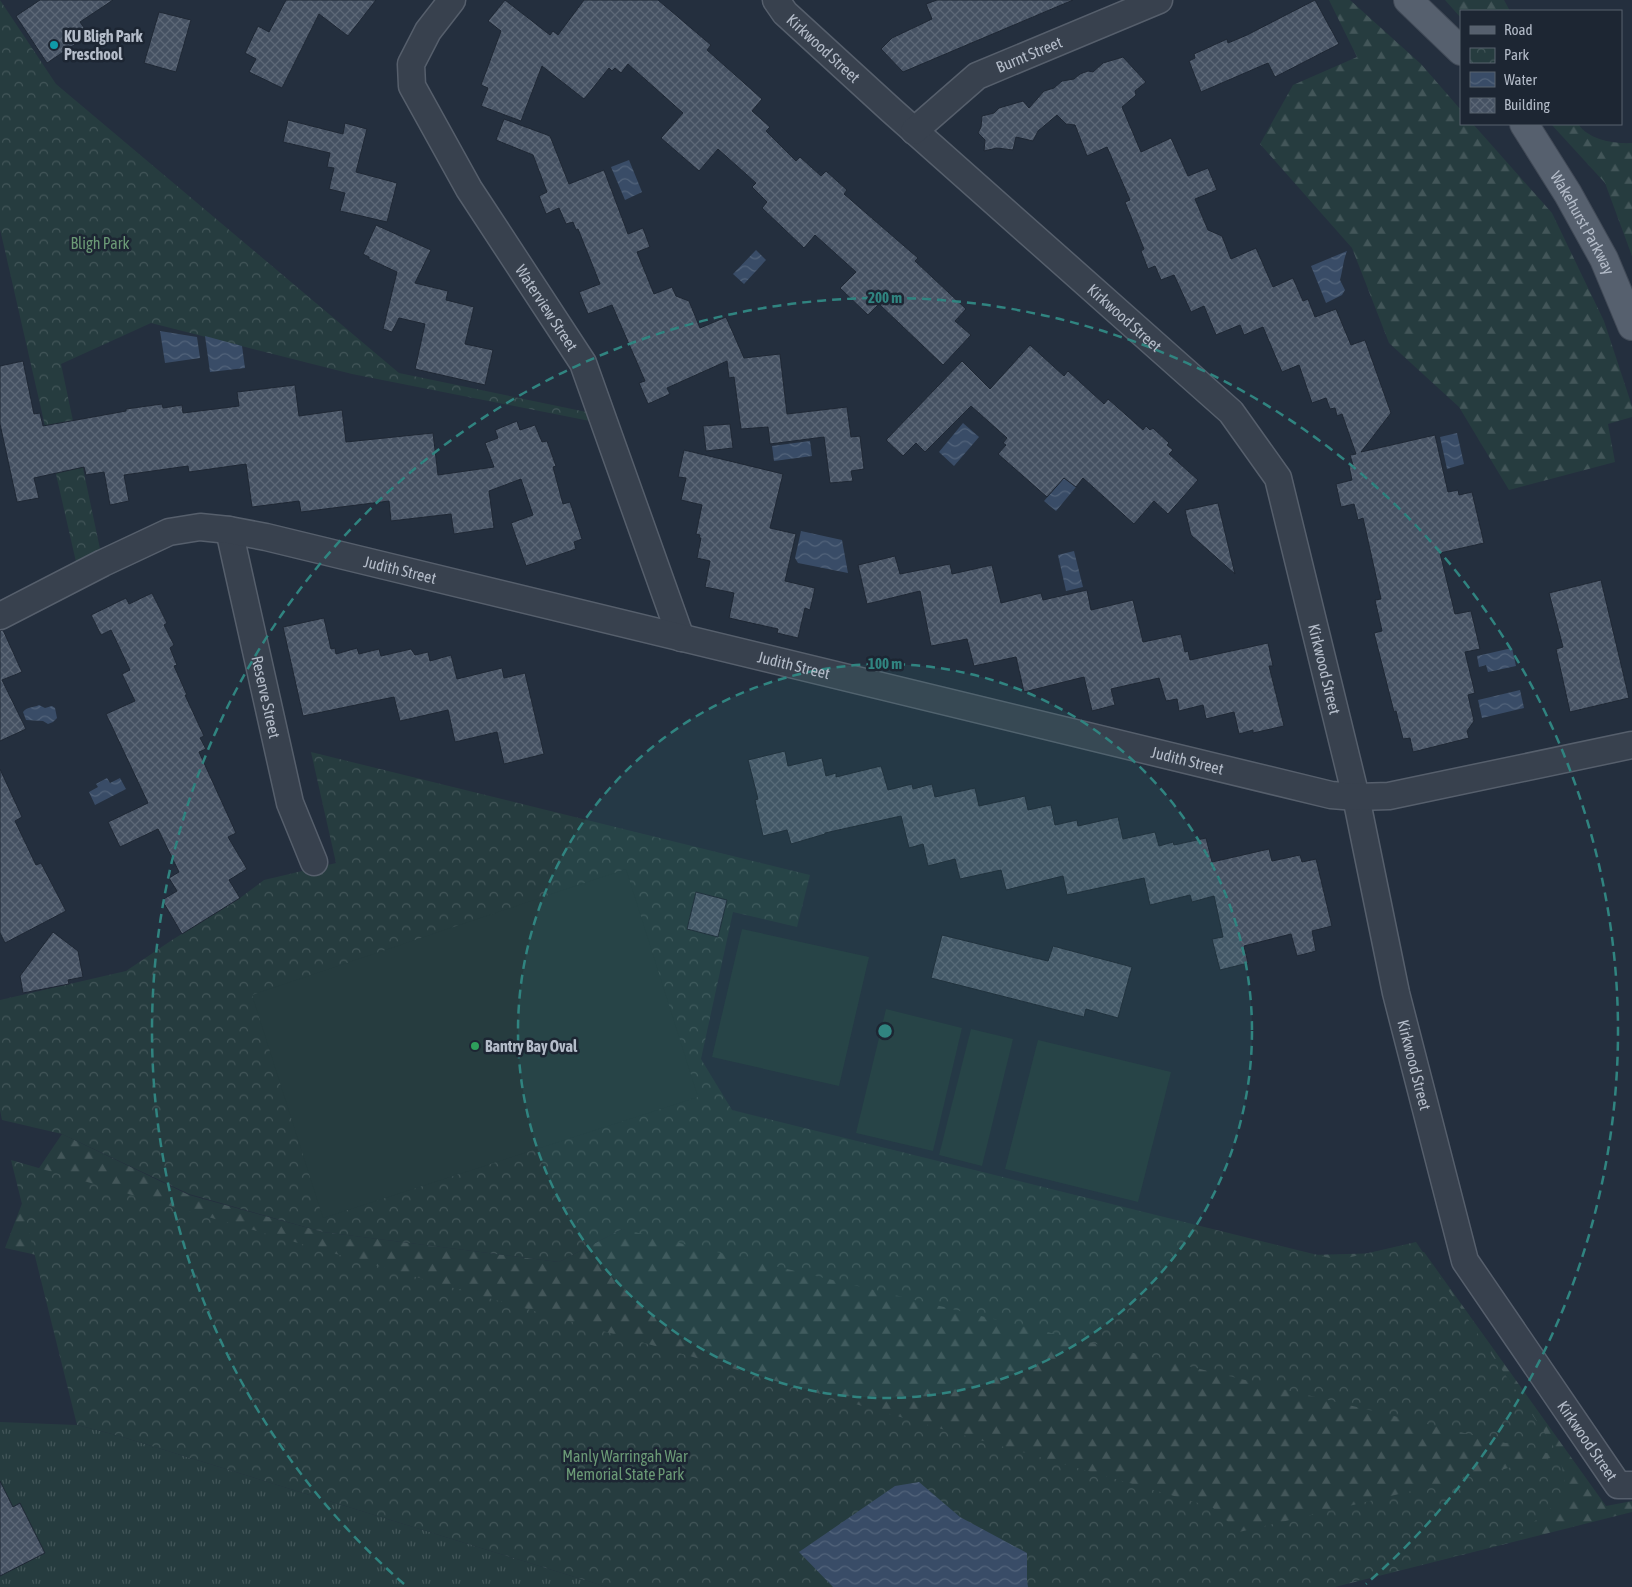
<svg xmlns="http://www.w3.org/2000/svg" width="1632" height="1587" viewBox="0 0 1632 1587" font-family="'Asap Condensed',sans-serif">
<style>
.grass{fill:url(#grass-tufts)}
.forest{fill:url(#forest-firs)}
.park{fill:url(#park-crowns)}
.pitch{fill:#263c3f}
.water{fill:url(#water-waves)}
.building{fill:url(#building-cross-hatch);stroke:#1f2835}
.lines{fill:none;stroke-linecap:round;stroke-linejoin:round}
.street-casing{stroke:#565f6c;stroke-width:29}
.primary-casing{stroke:#414a57;stroke-width:30}
.street{stroke:#38414e;stroke-width:26}
.primary{stroke:#56606e;stroke-width:28}
.ring{fill:none;stroke:#308480;stroke-width:2.5;stroke-dasharray:9 6}
.culture-dot{fill:#0f9aa8;stroke:#1d2633;stroke-width:2}
.leisure-dot{fill:#2e9e5b;stroke:#1d2633;stroke-width:2}
.labels{text-anchor:middle;dominant-baseline:central;stroke-width:5;stroke-linejoin:round;paint-order:stroke}
.poi-label{font-size:16px;font-weight:bold;fill:#b4bcc9;stroke:#1d2633;text-anchor:start}
.street-label{font-size:16px;fill:#b4bcc9;stroke:#1d2633}
.park-label{font-size:16px;fill:#6b9a76;stroke:#1d2633}
.centre{fill:#308480;stroke:#1d2633;stroke-width:2.5}
.ring-label{font-size:15px;text-anchor:middle;font-weight:bold;fill:#308480;stroke:#1d2633;stroke-width:5;stroke-linejoin:round;paint-order:stroke}
</style>
<defs>
<pattern id="grass-tufts" width="24" height="20" patternUnits="userSpaceOnUse" patternTransform="scale(1.25)"><rect width="24" height="20" fill="#263c3f"/><path d="M3 7l-1-3M5 7V3M7 7l1-3M15 17l-1-3M17 17v-4M19 17l1-3" fill="none" stroke="#435659"/></pattern>
<pattern id="forest-firs" width="22" height="20" patternUnits="userSpaceOnUse" patternTransform="scale(1.25)"><rect width="22" height="20" fill="#263c3f"/><path d="M5 1l3.5 6h-7zM16 11l3.5 6h-7z" fill="#435659"/></pattern>
<pattern id="park-crowns" width="20" height="18" patternUnits="userSpaceOnUse" patternTransform="scale(1.25)"><rect width="20" height="18" fill="#263c3f"/><path d="M2 6a3 3 0 1 1 6 0M12 15a3 3 0 1 1 6 0" fill="none" stroke="#435659"/></pattern>
<pattern id="water-waves" width="16" height="10" patternUnits="userSpaceOnUse" patternTransform="scale(1.25)"><rect width="16" height="10" fill="#394c67"/><path d="M0 5q4-4 8 0t8 0" fill="none" stroke="#53647b"/></pattern>
<pattern id="building-cross-hatch" width="8" height="8" patternUnits="userSpaceOnUse" patternTransform="scale(1.25)"><rect width="8" height="8" fill="#455162"/><path d="M0 0l8 8M0 8l8-8" fill="none" stroke="#5d6877"/></pattern>
</defs>
<rect width="100%" height="100%" fill="#242f3e"/>
<!-- grass -->
<path class="grass" d="M 0,1422 L 77,1425 L 116,1435 L 607,1587 L 0,1587 Z"/>
<!-- forest -->
<g class="forest">
<path d="M 1329,0 L 1350,0 L 1421,64 L 1461,110 L 1461,124 L 1473,124 L 1552,213 L 1604,321 L 1632,406 L 1632,417 L 1608,424 L 1615,462 L 1509,490 L 1459,407 L 1389,343 L 1352,248 L 1260,144 L 1293,85 L 1357,57 Z"/>
<path d="M 1445,0 L 1504,0 L 1510,11 L 1461,11 L 1461,18 Z"/>
<path d="M 1551,124 L 1578,124 C 1589,140 1614,144 1632,143 L 1632,256 L 1605,183 Z"/>
<path d="M 62,1134 L 189,1195 L 323,1232 L 559,1262 L 622,1229 L 1151,1259 L 1424,1252 L 1606,1506 L 1632,1501 L 1632,1512 L 1335,1587 L 803,1587 L 95,1268 L 5,1248 L 31,1180 Z"/>
</g>
<!-- park -->
<g class="park">
<path d="M 0,0 L 56,84 L 399,373 L 601,415 L 605,424 L 352,374 L 151,323 L 61,364 L 103,563 L 79,575 L 0,229 Z"/>
<path d="M 311,752 L 810,875 L 797,927 L 733,912 L 701,1059 L 732,1110 L 1338,1260 L 1416,1242 L 1560,1456 L 1567,1495 L 1508,1543 L 1331,1587 L 607,1587 L 116,1435 L 77,1425 L 11,1160 L 1212,1507 L 1239,1532 L 1559,1456 L 622,1229 L 559,1262 L 323,1232 L 189,1194 L 62,1134 L 2,1120 L 0,1110 L 0,1000 L 126,971 L 172,940 L 240,898 L 264,880 L 336,863 Z"/>
</g>
<!-- pitch -->
<g class="pitch">
<path d="M 626,869 L 698,1097 L 323,1218 L 252,995 Z"/>
<path d="M 742,929 L 869,957 L 839,1086 L 712,1057 Z"/>
<path d="M 886,1009 L 962,1028 L 933,1151 L 856,1133 Z"/>
<path d="M 971,1029 L 1013,1039 L 982,1166 L 939,1155 Z"/>
<path d="M 1038,1040 L 1171,1072 L 1138,1202 L 1005,1169 Z"/>
</g>
<!-- water -->
<g class="water">
<path d="M 629,160 L 642,192 L 625,200 L 611,167 Z"/>
<path d="M 756,250 L 766,260 L 744,284 L 733,274 Z"/>
<path d="M 1347,251 C 1343,261 1343,269 1340,280 L 1345,290 L 1342,295 L 1326,303 L 1311,266 Z"/>
<path d="M 160,331 L 197,337 L 200,358 L 165,363 Z"/>
<path d="M 205,336 L 242,346 L 245,368 L 210,372 Z"/>
<path d="M 963,423 L 979,437 L 954,466 L 939,452 Z"/>
<path d="M 1457,433 L 1464,464 L 1447,469 L 1440,437 Z"/>
<path d="M 810,441 L 812,456 L 774,461 L 772,446 Z"/>
<path d="M 1064,478 L 1076,487 L 1056,511 L 1044,501 Z"/>
<path d="M 801,531 L 842,540 L 848,573 L 798,563 L 795,558 Z"/>
<path d="M 1074,551 L 1083,587 L 1066,591 L 1058,555 Z"/>
<path d="M 1512,648 L 1516,666 L 1488,672 L 1486,665 L 1479,667 L 1477,656 Z"/>
<path d="M 1520,690 L 1524,708 L 1482,718 L 1478,700 Z"/>
<path d="M 39,705 L 45,708 L 52,706 L 55,708 L 57,718 L 53,722 L 48,724 L 43,721 L 26,720 L 23,712 C 28,706 33,708 39,705 Z"/>
<path d="M 107,778 L 110,783 L 120,778 L 126,789 L 95,805 L 89,792 L 98,787 L 96,784 Z"/>
<path d="M 919,1482 L 960,1517 L 1027,1553 L 1027,1580 L 1028,1587 L 833,1587 L 799,1552 L 895,1486 Z"/>
</g>
<!-- building -->
<g class="building">
<path d="M 40,0 L 113,0 L 80,22 L 89,35 L 47,63 L 16,16 Z"/>
<path d="M 286,0 L 376,0 L 348,36 L 319,14 L 282,88 L 249,72 L 256,59 L 245,53 L 258,26 L 269,32 Z"/>
<path d="M 505,0 L 550,35 L 553,31 L 558,35 L 584,0 L 658,0 L 711,45 L 707,50 L 762,99 L 752,111 L 770,127 L 766,131 L 796,161 L 800,157 L 821,176 L 826,171 L 847,190 L 844,194 L 918,258 L 915,261 L 966,309 L 955,321 L 971,335 L 943,365 L 879,304 L 868,315 L 840,288 L 856,272 L 815,235 L 804,248 L 762,208 L 767,202 L 752,187 L 756,183 L 718,149 L 699,171 L 661,138 L 683,113 L 628,64 L 621,73 L 615,68 L 612,71 L 609,68 L 584,99 L 542,66 L 521,121 L 481,106 L 488,88 L 481,85 L 501,31 L 488,21 Z"/>
<path d="M 937,0 L 1073,0 L 903,72 L 881,49 L 892,38 L 932,19 L 926,4 Z"/>
<path d="M 1315,0 L 1339,44 L 1275,77 L 1268,63 L 1201,92 L 1189,61 L 1195,58 L 1194,54 L 1227,39 L 1228,43 L 1247,35 Z"/>
<path d="M 159,12 L 191,20 L 176,72 L 144,63 Z"/>
<path d="M 1123,57 L 1146,82 L 1135,91 L 1136,95 L 1122,107 L 1141,152 L 1171,138 L 1188,176 L 1208,168 L 1217,190 L 1195,199 L 1208,230 L 1222,236 L 1231,259 L 1256,248 L 1273,287 L 1293,278 L 1303,301 L 1308,299 L 1315,317 L 1336,309 L 1351,345 L 1365,340 L 1391,413 L 1361,452 L 1435,435 L 1448,492 L 1458,490 L 1459,495 L 1472,492 L 1484,543 L 1440,553 L 1455,614 L 1471,611 L 1480,649 L 1465,652 L 1475,693 L 1468,695 L 1474,721 L 1467,731 L 1469,738 L 1413,752 L 1410,738 L 1403,739 L 1396,711 L 1394,712 L 1374,633 L 1382,631 L 1375,600 L 1381,599 L 1363,518 L 1358,520 L 1354,504 L 1341,507 L 1336,484 L 1352,480 L 1349,466 L 1353,465 L 1350,455 L 1356,454 L 1342,414 L 1337,416 L 1335,408 L 1330,409 L 1326,398 L 1312,403 L 1299,365 L 1282,372 L 1263,327 L 1244,335 L 1240,325 L 1216,335 L 1204,306 L 1191,312 L 1174,275 L 1161,280 L 1155,266 L 1148,269 L 1141,251 L 1144,249 L 1125,202 L 1130,200 L 1107,147 L 1087,156 L 1075,125 L 1066,124 L 1057,115 L 1038,131 L 1033,141 L 1016,137 L 1013,150 L 997,148 L 984,151 L 985,140 L 978,133 L 981,127 L 982,116 L 994,113 L 999,108 L 1023,101 L 1029,108 L 1044,91 L 1054,88 L 1062,81 L 1074,79 L 1080,74 L 1088,71 L 1093,72 L 1103,63 Z"/>
<path d="M 504,119 L 550,136 L 569,184 L 604,170 L 628,234 L 643,228 L 650,247 L 637,252 L 654,294 L 672,287 L 676,296 L 689,301 L 700,328 L 726,317 L 744,358 L 780,354 L 787,414 L 847,407 L 851,437 L 860,436 L 864,469 L 851,471 L 853,481 L 830,483 L 824,437 L 770,444 L 768,427 L 741,429 L 734,377 L 729,378 L 727,361 L 667,388 L 670,394 L 648,404 L 639,383 L 645,381 L 612,305 L 588,314 L 579,292 L 600,284 L 578,229 L 576,230 L 573,222 L 566,224 L 559,208 L 546,214 L 539,196 L 547,192 L 533,155 L 496,140 Z"/>
<path d="M 288,120 L 343,134 L 345,123 L 367,129 L 356,172 L 397,183 L 387,222 L 340,211 L 345,193 L 329,189 L 334,168 L 327,167 L 330,153 L 283,142 Z"/>
<path d="M 376,225 L 431,250 L 415,283 L 448,291 L 446,300 L 474,307 L 465,344 L 493,350 L 485,385 L 415,369 L 425,324 L 399,318 L 392,332 L 383,329 L 397,272 L 369,259 L 369,257 L 363,254 Z"/>
<path d="M 1030,345 L 1064,376 L 1068,371 L 1104,404 L 1108,399 L 1143,430 L 1146,426 L 1150,430 L 1153,428 L 1169,443 L 1167,445 L 1173,450 L 1169,454 L 1198,480 L 1168,514 L 1154,501 L 1134,524 L 1083,478 L 1076,487 L 1064,478 L 1047,497 L 998,454 L 1006,445 L 1003,443 L 1007,438 L 971,406 L 925,452 L 916,443 L 903,456 L 886,440 L 962,361 L 990,389 Z"/>
<path d="M 23,361 L 34,414 L 40,413 L 43,426 L 126,411 L 126,409 L 162,404 L 163,408 L 182,405 L 183,413 L 239,406 L 237,392 L 295,385 L 299,416 L 342,410 L 346,442 L 433,433 L 438,475 L 494,467 L 485,443 L 498,438 L 495,430 L 517,421 L 520,430 L 535,425 L 542,442 L 547,441 L 556,466 L 553,467 L 563,504 L 570,502 L 582,539 L 574,542 L 576,549 L 526,566 L 511,523 L 533,515 L 521,479 L 489,491 L 494,528 L 454,534 L 451,514 L 391,521 L 389,501 L 301,512 L 299,501 L 252,507 L 246,464 L 189,472 L 188,466 L 124,475 L 129,501 L 110,505 L 104,472 L 86,475 L 84,467 L 34,478 L 39,498 L 17,502 L 0,424 L 0,366 Z"/>
<path d="M 730,424 L 733,448 L 706,451 L 703,426 Z"/>
<path d="M 684,450 L 783,474 L 770,528 L 796,534 L 785,581 L 815,588 L 810,610 L 805,608 L 798,638 L 777,633 L 778,629 L 729,618 L 734,593 L 705,587 L 710,561 L 697,558 L 701,538 L 699,538 L 700,535 L 696,534 L 702,505 L 681,500 L 686,478 L 678,477 Z"/>
<path d="M 1218,503 L 1235,574 L 1191,535 L 1185,510 Z"/>
<path d="M 895,556 L 900,574 L 950,564 L 952,574 L 992,565 L 1001,603 L 1041,593 L 1043,600 L 1087,590 L 1091,610 L 1133,600 L 1143,642 L 1181,634 L 1185,652 L 1188,651 L 1190,660 L 1268,643 L 1273,666 L 1269,666 L 1284,726 L 1253,733 L 1253,730 L 1239,734 L 1234,712 L 1206,719 L 1203,705 L 1179,711 L 1177,699 L 1166,701 L 1159,678 L 1111,689 L 1115,705 L 1092,711 L 1084,677 L 1024,692 L 1016,657 L 974,666 L 967,639 L 931,646 L 920,591 L 867,604 L 858,565 Z"/>
<path d="M 1601,580 L 1629,698 L 1570,712 L 1556,649 L 1563,647 L 1549,593 Z"/>
<path d="M 152,593 L 167,623 L 164,625 L 174,645 L 170,648 L 177,665 L 174,666 L 187,695 L 185,695 L 204,736 L 200,738 L 206,749 L 199,752 L 236,833 L 228,837 L 247,869 L 229,880 L 240,898 L 182,934 L 162,900 L 177,891 L 169,878 L 179,872 L 158,829 L 120,847 L 108,822 L 148,803 L 106,714 L 135,701 L 122,674 L 130,670 L 111,630 L 101,635 L 91,615 L 126,598 L 129,604 Z"/>
<path d="M 324,618 L 331,649 L 335,648 L 336,654 L 357,648 L 359,654 L 379,649 L 381,656 L 411,649 L 415,655 L 428,652 L 430,661 L 451,655 L 457,679 L 502,668 L 504,678 L 525,673 L 544,754 L 504,764 L 497,732 L 455,742 L 448,710 L 400,721 L 394,697 L 303,716 L 283,627 Z"/>
<path d="M 3,630 L 22,672 L 2,680 L 26,729 L 0,741 L 0,631 Z"/>
<path d="M 785,751 L 788,766 L 822,758 L 826,776 L 836,773 L 836,777 L 881,766 L 888,790 L 912,784 L 913,789 L 932,784 L 935,797 L 975,788 L 979,806 L 1025,796 L 1028,810 L 1051,805 L 1055,825 L 1077,820 L 1078,826 L 1118,817 L 1123,839 L 1155,832 L 1159,846 L 1173,842 L 1174,845 L 1206,838 L 1212,862 L 1269,849 L 1272,861 L 1300,855 L 1302,862 L 1316,859 L 1332,926 L 1312,931 L 1316,951 L 1297,956 L 1291,934 L 1244,946 L 1248,963 L 1220,970 L 1212,939 L 1223,937 L 1214,896 L 1192,902 L 1190,895 L 1150,905 L 1144,878 L 1067,895 L 1063,876 L 1006,890 L 1001,870 L 960,879 L 955,859 L 928,866 L 923,844 L 909,848 L 901,816 L 825,833 L 825,834 L 791,844 L 787,830 L 763,836 L 755,800 L 758,799 L 748,760 Z"/>
<path d="M 0,769 L 22,817 L 15,821 L 36,865 L 41,863 L 66,911 L 5,943 L 0,933 Z"/>
<path d="M 696,892 L 727,900 L 718,937 L 687,929 Z"/>
<path d="M 53,932 L 78,951 L 83,977 L 68,980 L 69,984 L 23,993 L 20,976 Z"/>
<path d="M 942,935 L 1048,961 L 1053,946 L 1132,967 L 1118,1018 L 1086,1009 L 1084,1017 L 931,978 Z"/>
<path d="M 0,1481 L 13,1507 L 20,1503 L 45,1553 L 0,1576 Z"/>
</g>
<g class="lines">
<!-- street casing -->
<g class="street-casing">
<g id="street">
<path id="s1" d="M 452,0 L 428,31 L 411,64 L 412,86 L 469,189 L 583,363 L 681,638"/>
<path id="s2" d="M 776,0 L 785,13 L 891,110 L 1231,412 L 1278,478 L 1356,797 L 1396,993 L 1465,1261 L 1618,1485 L 1632,1485"/>
<path id="s3" d="M 914,131 L 977,76 L 1159,0"/>
<path id="s4" d="M 229,530 L 290,803 L 314,862"/>
<path id="s5" d="M 0,616 L 103,563 L 169,532 L 200,527 L 229,530 L 266,537 L 1331,795 L 1356,797 L 1389,796 L 1632,745"/>
</g>
</g>
<!-- primary casing -->
<g class="primary-casing">
<g id="primary">
<path d="M 1408,0 L 1461,51"/>
<path id="s6" d="M 1524,124 L 1568,194 L 1604,259 L 1632,326"/>
</g>
</g>
<!-- street -->
<use href="#street" class="street"/>
<!-- primary -->
<use href="#primary" class="primary"/>
</g>
<!-- distance rings -->
<circle cx="885" cy="1031" r="367" fill="#308480" fill-opacity=".12"/>
<g class="ring">
<circle cx="885" cy="1031" r="367"/>
<path d="M404 1584A733 733 0 1 1 1366 1584"/>
</g>
<!-- markers -->
<circle class="culture-dot" cx="54" cy="45" r="5"/>
<circle class="leisure-dot" cx="475" cy="1046" r="5"/>
<g class="labels">
<!-- poi labels -->
<g class="poi-label">
<text x="64" y="36">KU Bligh Park<tspan x="64" dy="18">Preschool</tspan></text>
<text x="485" y="1046">Bantry Bay Oval</text>
</g>
<!-- street labels -->
<g class="street-label">
<text stroke="none"><textPath href="#s2" startOffset="68">Kirkwood Street</textPath></text>
<text stroke="none"><textPath href="#s3" startOffset="140">Burnt Street</textPath></text>
<text stroke="none"><textPath href="#s6" startOffset="115">Wakehurst Parkway</textPath></text>
<text stroke="none"><textPath href="#s1" startOffset="358">Waterview Street</textPath></text>
<text stroke="none"><textPath href="#s2" startOffset="472">Kirkwood Street</textPath></text>
<text stroke="none"><textPath href="#s5" startOffset="425">Judith Street</textPath></text>
<text stroke="none"><textPath href="#s5" startOffset="830">Judith Street</textPath></text>
<text stroke="none"><textPath href="#s2" startOffset="892">Kirkwood Street</textPath></text>
<text stroke="none"><textPath href="#s4" startOffset="171">Reserve Street</textPath></text>
<text stroke="none"><textPath href="#s5" startOffset="1235">Judith Street</textPath></text>
<text stroke="none"><textPath href="#s2" startOffset="1298">Kirkwood Street</textPath></text>
<text stroke="none"><textPath href="#s2" startOffset="1718">Kirkwood Street</textPath></text>
</g>
<!-- park labels -->
<g class="park-label">
<text x="100" y="243">Bligh Park</text>
<text x="625" y="1456">Manly Warringah War<tspan x="625" dy="18">Memorial State Park</tspan></text>
</g>
</g>
<circle cx="885" cy="1031" r="8" class="centre"/>
<g class="ring-label">
<text x="885" y="303">200 m</text>
<text x="885" y="669">100 m</text>
</g>
<!-- legend -->
<rect x="1460" y="10" width="162" height="115" fill="#1d2633" stroke="#59626f"/>
<rect x="1470" y="26" width="25" height="8" fill="#56606e" stroke="#59626f"/>
<text x="1504" y="35" font-size="15" fill="#b4bcc9">Road</text>
<rect x="1470" y="48" width="25" height="15" fill="url(#park-crowns)" stroke="#59626f"/>
<text x="1504" y="60" font-size="15" fill="#b4bcc9">Park</text>
<rect x="1470" y="72" width="25" height="15" fill="url(#water-waves)" stroke="#59626f"/>
<text x="1504" y="85" font-size="15" fill="#b4bcc9">Water</text>
<rect x="1470" y="98" width="25" height="15" fill="url(#building-cross-hatch)" stroke="#59626f"/>
<text x="1504" y="110" font-size="15" fill="#b4bcc9">Building</text>
</svg>
